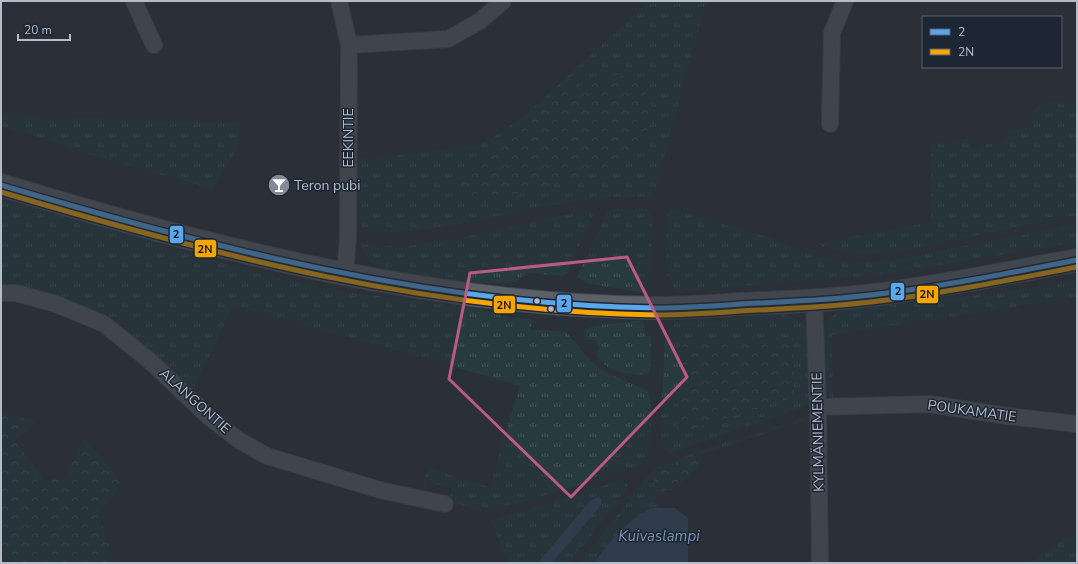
<svg xmlns="http://www.w3.org/2000/svg" width="1078" height="564" viewBox="0 0 1078 564" font-family="'Nunito Sans',sans-serif">
<style>
.grass{fill:url(#grass-tufts)}
.forest{fill:url(#forest-crowns)}
.water{fill:#384963}
.lines{fill:none;stroke-linecap:round;stroke-linejoin:round}
.street-casing{stroke:#484c53;stroke-width:18}
.primary-casing{stroke:#484c55;stroke-width:24}
.street{stroke:#5a5e66;stroke-width:16}
.primary{stroke:#5c6168;stroke-width:22}
.bus-1-casing{stroke:#1d2633;stroke-width:8}
.bus-2-casing{stroke:#1d2633;stroke-width:8}
.bus-1{stroke:#5aa8eb;stroke-width:5}
.bus-2{stroke:#f7a600;stroke-width:5}
.marked{fill:none;stroke:#bc5a87;stroke-width:3;stroke-linejoin:round}
.bus-dot{fill:#b4bcc9;stroke:#1d2633;stroke-width:1.5}
.labels{text-anchor:middle;dominant-baseline:central;stroke-width:3;stroke-linejoin:round;paint-order:stroke}
.street-label{font-size:14px;fill:#b4bcc9;stroke:#1d2633}
.poi-label{font-size:14px;fill:#b4bcc9;stroke:#1d2633;text-anchor:start}
.water-label{font-size:15px;font-style:italic;fill:#7c92b1;stroke:#1d2633}
.line-badge{stroke:#1d2633;stroke-width:1.5}
.pale-badge-label{font-size:11px;text-anchor:middle;font-weight:bold;fill:#111}
</style>
<defs>
<pattern id="grass-tufts" width="24" height="20" patternUnits="userSpaceOnUse"><rect width="24" height="20" fill="#273a3e"/><path d="M3 7l-1-3M5 7V3M7 7l1-3M15 17l-1-3M17 17v-4M19 17l1-3" fill="none" stroke="#445559"/></pattern>
<pattern id="forest-crowns" width="20" height="18" patternUnits="userSpaceOnUse"><rect width="20" height="18" fill="#273a3e"/><path d="M2 6a3 3 0 1 1 6 0M12 15a3 3 0 1 1 6 0" fill="none" stroke="#445559"/></pattern>
</defs>
<rect width="100%" height="100%" fill="#2a3038"/>
<!-- grass -->
<g class="grass">
<path d="M 649,1 L 706,1 L 654,194 L 649,197 C 632,197 616,196 600,198 C 521,205 445,237 365,231 L 360,225 L 356,160 L 480,145 L 522,118 Z"/>
<path d="M 1046,103 L 1077,104 L 1077,215 L 895,252 L 859,254 L 823,247 L 819,243 L 931,222 L 931,145 L 967,139 L 973,150 L 987,144 L 1007,140 L 1008,131 L 1031,127 C 1032,111 1031,110 1046,103 Z"/>
<path d="M 1,116 L 222,123 L 240,122 L 238,147 L 213,189 L 107,160 L 1,126 Z"/>
<path d="M 1,198 L 272,277 L 331,290 L 481,309 L 510,318 L 532,319 L 531,330 L 563,331 L 567,333 L 589,359 L 601,370 L 648,391 L 650,397 C 651,419 656,447 642,465 L 530,500 L 498,508 L 476,510 L 448,501 L 452,487 L 427,483 L 423,492 L 419,495 L 428,468 L 489,487 L 520,386 L 420,357 L 233,306 L 192,392 L 127,332 L 130,324 L 126,321 L 120,326 L 95,312 L 1,286 Z"/>
<path d="M 615,209 L 648,209 L 653,215 L 649,280 L 641,292 L 589,284 L 577,277 L 607,212 Z"/>
<path d="M 673,209 L 773,239 L 815,256 L 856,263 L 895,260 L 1077,224 L 1077,242 L 895,273 L 676,292 L 666,273 L 666,220 L 668,213 Z"/>
<path d="M 591,211 L 593,215 L 567,273 L 562,276 L 526,273 L 516,282 L 474,283 L 386,270 C 372,266 364,258 360,244 C 374,245 389,247 403,246 C 466,241 528,219 591,211 Z"/>
<path d="M 1077,280 L 1077,297 L 832,335 L 833,399 L 826,393 L 823,332 L 827,321 L 840,310 L 1013,291 Z"/>
<path d="M 784,315 C 792,317 800,319 805,327 C 811,338 809,386 809,402 L 806,406 L 670,453 L 662,449 L 660,443 L 665,336 L 668,337 L 675,321 L 710,321 L 720,323 L 726,318 Z"/>
<path d="M 642,320 L 647,337 L 651,335 L 650,371 L 648,374 C 631,376 603,372 596,353 L 600,349 L 596,341 L 587,339 L 583,332 L 593,326 Z"/>
<path d="M 808,416 L 810,417 L 811,419 L 699,455 C 700,476 672,486 656,495 L 658,508 L 653,508 L 626,524 L 594,563 L 580,563 L 650,473 L 655,469 L 698,451 Z"/>
<path d="M 622,480 L 626,480 L 627,482 L 627,488 L 570,563 L 508,563 L 491,520 Z"/>
<path d="M 1077,537 L 1077,563 L 1028,563 L 1064,539 Z"/>
</g>
<!-- forest -->
<g class="forest">
<path d="M 619,74 L 643,86 L 656,115 L 632,155 L 591,174 L 471,205 L 452,185 L 567,89 Z"/>
<path d="M 793,338 L 794,397 L 677,434 L 683,341 Z"/>
<path d="M 1,412 L 37,422 L 15,441 L 45,481 L 66,477 L 84,437 L 123,485 L 98,513 L 115,563 L 14,563 L 1,550 Z"/>
<path d="M 699,455 C 701,476 672,487 656,495 L 654,483 L 656,474 L 674,463 Z"/>
</g>
<!-- water -->
<g class="water">
<path d="M 599,496 L 602,500 L 601,505 L 552,563 L 538,563 L 590,501 Z"/>
<path d="M 653,508 L 675,508 L 688,518 L 688,563 L 594,563 C 612,539 625,521 653,508 Z"/>
</g>
<g class="lines">
<!-- street casing -->
<g class="street-casing">
<g id="street">
<path d="M 134,1 L 154,45"/>
<path d="M 339,1 L 349,45 L 348,237 L 345,275"/>
<path d="M 349,45 L 448,39 L 480,21 L 503,1"/>
<path d="M 830,124 L 832,33 L 845,1"/>
<path d="M 1,293 L 16,293 L 56,304 L 104,324 L 150,361 L 209,417 L 240,441 L 267,456 L 380,490 L 445,504"/>
<path d="M 814,301 L 818,407 L 820,563"/>
<path d="M 818,407 L 930,404 L 1007,416 L 1077,424"/>
</g>
</g>
<!-- primary casing -->
<g class="primary-casing">
<path id="primary" d="M 1,185 C 214,250 434,306 657,308 C 685,308 712,306 740,304 C 798,302 857,299 915,289 C 969,281 1023,270 1077,260"/>
</g>
<!-- street -->
<use href="#street" class="street"/>
<!-- primary -->
<use href="#primary" class="primary"/>
<!-- bus-1 casing -->
<g class="bus-1-casing">
<path id="bus-1" d="M 1,185 C 215,249 433,305 657,308 C 685,308 712,306 740,304 C 784,302 828,300 871,295 C 940,287 1009,273 1077,260"/>
</g>
<!-- bus-2 casing -->
<g class="bus-2-casing">
<path id="bus-2" d="M 1,192 C 215,256 433,312 657,315 C 685,315 712,313 740,311 C 784,309 828,307 871,302 C 940,294 1009,280 1077,267"/>
</g>
<!-- bus-1 -->
<use href="#bus-1" class="bus-1"/>
<!-- bus-2 -->
<use href="#bus-2" class="bus-2"/>
</g>
<!-- marked area -->
<path d="M0 0H1078V564H0ZM 627,257 L 687,377 L 571,497 L 449,379 L 470,273 Z" fill="#2a3038" fill-opacity=".55" fill-rule="evenodd"/>
<path class="marked" d="M 627,257 L 687,377 L 571,497 L 449,379 L 470,273 Z"/>
<!-- icons -->
<defs>
<g id="bar-disc" transform="scale(1.15)"><circle r="9.5" fill="#848b96" stroke="#1d2633"/><path d="M-6-5H6L.8 .8V4.5H3.5V6h-7V4.5H-.8V.8Z" fill="#fff"/></g>
</defs>
<g fill-rule="evenodd">
<use href="#bar-disc" x="279" y="185"/>
</g>
<!-- markers -->
<g class="bus-dot">
<circle cx="537" cy="301" r="3.5"/>
<circle cx="551" cy="309" r="3.5"/>
</g>
<g class="labels">
<!-- street labels -->
<g class="street-label">
<text transform="translate(348 138) rotate(-90)">EEKINTIE</text>
<text transform="translate(195 401) rotate(42)">ALANGONTIE</text>
<text transform="translate(972 411) rotate(8)">POUKAMATIE</text>
<text transform="translate(818 432) rotate(-91)">KYLMÄNIEMENTIE</text>
</g>
<!-- poi labels -->
<g class="poi-label">
<text x="294" y="185">Teron pubi</text>
</g>
<!-- water labels -->
<g class="water-label">
<text x="659" y="536">Kuivaslampi</text>
</g>
</g>
<g class="line-badge">
<rect x="169" y="225" width="15" height="19" rx="4" fill="#5aa8eb"/>
<rect x="194" y="239" width="23" height="19" rx="4" fill="#f7a600"/>
<rect x="890" y="282" width="15" height="19" rx="4" fill="#5aa8eb"/>
<rect x="916" y="285" width="23" height="19" rx="4" fill="#f7a600"/>
<rect x="556" y="294" width="16" height="19" rx="4" fill="#5aa8eb"/>
<rect x="493" y="295" width="23" height="19" rx="4" fill="#f7a600"/>
</g>
<g class="pale-badge-label">
<text x="176" y="238">2</text>
<text x="205" y="253">2N</text>
<text x="898" y="295">2</text>
<text x="927" y="298">2N</text>
<text x="564" y="307">2</text>
<text x="504" y="309">2N</text>
</g>
<!-- border -->
<rect width="1078" height="564" fill="none" stroke="#b4bcc9" stroke-width="4"/>
<!-- legend -->
<rect x="922" y="16" width="140" height="52" fill="#1d2633" stroke="#59626f"/>
<rect x="930" y="29" width="20" height="6" fill="#5aa8eb" stroke="#59626f"/>
<text x="958" y="36" font-size="12" fill="#b4bcc9">2</text>
<rect x="930" y="49" width="20" height="6" fill="#f7a600" stroke="#59626f"/>
<text x="958" y="56" font-size="12" fill="#b4bcc9">2N</text>
<!-- scale -->
<path d="M18 34v6h52v-6" fill="none" stroke="#b4bcc9" stroke-width="2"/>
<text x="24" y="34" font-size="12" fill="#b4bcc9" stroke="#1d2633" stroke-width="3" paint-order="stroke">20 m</text>
</svg>
